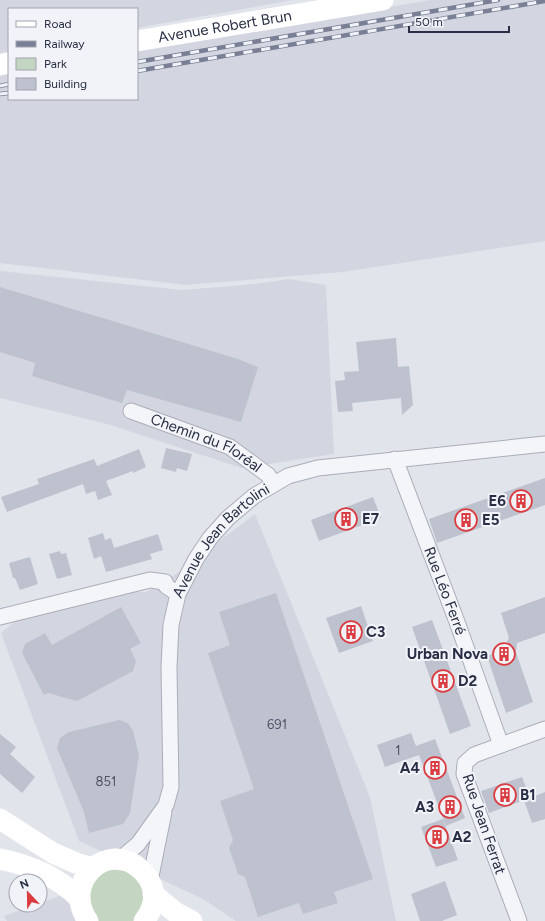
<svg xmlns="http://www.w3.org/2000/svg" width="545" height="921" viewBox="0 0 545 921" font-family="Figtree,sans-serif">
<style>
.built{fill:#d3d6e0}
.green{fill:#c4d6c1}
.building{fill:#bec2ce}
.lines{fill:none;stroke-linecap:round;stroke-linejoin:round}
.street-casing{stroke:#aaadb9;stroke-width:17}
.street{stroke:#f4f5f9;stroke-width:15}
.secondary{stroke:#fff;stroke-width:21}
.rail-casing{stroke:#798096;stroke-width:4.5}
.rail{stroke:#f1f3f8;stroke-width:3;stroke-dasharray:9;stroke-linecap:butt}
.labels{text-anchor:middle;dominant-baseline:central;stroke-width:4;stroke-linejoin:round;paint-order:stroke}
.number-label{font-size:13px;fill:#4e5366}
.street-label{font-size:15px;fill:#282e44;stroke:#f1f3f8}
.poi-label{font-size:15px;font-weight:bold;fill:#282e44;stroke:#f1f3f8;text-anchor:start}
</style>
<rect width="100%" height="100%" fill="#e1e4eb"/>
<!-- built -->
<g class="built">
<path d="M 0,0 L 293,0 L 137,28 L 137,9 L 9,9 L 9,51 L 0,53 Z"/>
<path d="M 431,0 L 545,0 L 545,241 L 343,272 L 186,285 L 0,263 L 0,73 L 9,71 L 9,99 L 137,99 L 137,49 Z"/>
<path d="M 0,271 L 182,290 L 255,284 L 289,279 L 326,285 L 334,454 L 242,468 L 107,424 L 0,398 Z"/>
<path d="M 255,514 L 370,797 L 396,921 L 236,921 L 203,899 L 79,841 L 1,633 L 17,620 L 136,592 L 146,592 L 165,582 Z"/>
<path d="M 68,893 L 129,921 L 7,921 L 4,916 L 35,905 L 40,905 L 40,903 Z"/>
</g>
<!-- green -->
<path class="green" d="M 93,868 L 145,873 L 144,921 L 88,921 L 84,915 Z"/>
<!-- building -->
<g class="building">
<path d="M 0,287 L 238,359 L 258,367 L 241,422 L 127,390 L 122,403 L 32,376 L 35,363 L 0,352 Z"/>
<path d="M 396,338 L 398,367 L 409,366 L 413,405 L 402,415 L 401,398 L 352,403 L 353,411 L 338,412 L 335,381 L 345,380 L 344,372 L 359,371 L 356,342 Z"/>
<path d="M 166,448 L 192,454 L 187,471 L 177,468 L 176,472 L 161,468 Z"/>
<path d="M 139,449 L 146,467 L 133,473 L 133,471 L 106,481 L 112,495 L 98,500 L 95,491 L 86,494 L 83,484 L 7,512 L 1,497 L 39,484 L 37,479 L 94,459 L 97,466 Z"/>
<path d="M 545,478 L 545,505 L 437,543 L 429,519 Z"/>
<path d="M 373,497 L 381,518 L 319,541 L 311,520 Z"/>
<path d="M 103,533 L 105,540 L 111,538 L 114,548 L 158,534 L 163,550 L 150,554 L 152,559 L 106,572 L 101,556 L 94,559 L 88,538 Z"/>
<path d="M 60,551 L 61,554 L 66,553 L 72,575 L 57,579 L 49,554 Z"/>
<path d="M 30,557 L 38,584 L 20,590 L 15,578 L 13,578 L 9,563 Z"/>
<path d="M 276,593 L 373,879 L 334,892 L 338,903 L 303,914 L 299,903 L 258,917 L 245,877 L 238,874 L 229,848 L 233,840 L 220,801 L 254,789 L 208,653 L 230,645 L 219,612 Z"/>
<path d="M 545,597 L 545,633 L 517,643 L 516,652 L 533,702 L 506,713 L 487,656 L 502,650 L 509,638 L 501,613 Z"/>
<path d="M 361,606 L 373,641 L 339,653 L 326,618 Z"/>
<path d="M 121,607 L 141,643 L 130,649 L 136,661 L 133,671 L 77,701 L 48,693 L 44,695 L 22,653 L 25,644 L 45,633 L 52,645 Z"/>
<path d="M 432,620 L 471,726 L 450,734 L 412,627 Z"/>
<path d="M 119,720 L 128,723 L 133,731 L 139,755 L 130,813 L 123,824 L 89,833 L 84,812 L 57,748 L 60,738 L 69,732 Z"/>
<path d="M 411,733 L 416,746 L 435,739 L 465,818 L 446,826 L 419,755 L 385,767 L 377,745 Z"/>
<path d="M 0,734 L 16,747 L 10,754 L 35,777 L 22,793 L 0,774 Z"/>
<path d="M 522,777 L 530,798 L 489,813 L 481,791 Z"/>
<path d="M 545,792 L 545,819 L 532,823 L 524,800 Z"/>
<path d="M 443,819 L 458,860 L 436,867 L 421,827 Z"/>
<path d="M 445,881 L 457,915 L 442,921 L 420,921 L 411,894 Z"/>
</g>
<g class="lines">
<!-- street casing -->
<g class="street-casing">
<g id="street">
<path id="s1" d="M 131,411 L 230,447 L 268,475 L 274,484"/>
<path id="s2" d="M 395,459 L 457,622 L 501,745"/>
<path d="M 0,617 L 150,580 L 165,582 L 166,586 L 178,594"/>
<path id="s3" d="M 119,860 L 138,844 L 166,805 L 171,787 L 169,667 L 171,625 L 178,594 L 196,559 L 210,538 L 228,518 L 254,496 L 288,476 L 318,468 L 545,444"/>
<path d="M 150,881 L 164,812"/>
<path d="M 519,921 L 464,774 L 465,763 L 474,755 L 545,729"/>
</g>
</g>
<!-- street -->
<use href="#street" class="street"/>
<!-- secondary -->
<g class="secondary">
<path id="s4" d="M 137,41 L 383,0"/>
<path d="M 0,65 L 9,63"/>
<path d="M 0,819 L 53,853 L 76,863 L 93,868"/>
<path d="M 0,859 C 30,865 57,876 79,898"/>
<path d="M 153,894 L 175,912 L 192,921"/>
<path d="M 88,921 C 61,882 108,839 140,869 C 146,874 151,881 153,890 C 155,901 151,913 144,921"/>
</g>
<!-- rail casing -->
<g class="rail-casing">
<g id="rail">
<path d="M 137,62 L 498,0"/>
<path d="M 137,71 L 545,1"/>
<path d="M 0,86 L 9,84"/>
<path d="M 0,94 L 9,93"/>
</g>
</g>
<!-- rail -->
<use href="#rail" class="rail"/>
</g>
<!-- icons -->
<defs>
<g id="building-ring" transform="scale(1.15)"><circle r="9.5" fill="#f1f3f8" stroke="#da3c3f" stroke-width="1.5"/><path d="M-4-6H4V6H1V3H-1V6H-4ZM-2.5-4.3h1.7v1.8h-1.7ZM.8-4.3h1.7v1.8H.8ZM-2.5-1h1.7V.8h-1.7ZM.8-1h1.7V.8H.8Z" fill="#da3c3f"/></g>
</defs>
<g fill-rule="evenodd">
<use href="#building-ring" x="521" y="501"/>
<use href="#building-ring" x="346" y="519"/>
<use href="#building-ring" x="466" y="520"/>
<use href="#building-ring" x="351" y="632"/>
<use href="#building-ring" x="504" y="654"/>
<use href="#building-ring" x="443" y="681"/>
<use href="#building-ring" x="435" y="768"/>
<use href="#building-ring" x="505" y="795"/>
<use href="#building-ring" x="450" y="807"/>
<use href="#building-ring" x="437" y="837"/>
</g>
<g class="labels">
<!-- number labels -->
<g class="number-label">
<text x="277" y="724">691</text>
<text x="398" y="750">1</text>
<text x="106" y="781">851</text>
</g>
<!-- street labels -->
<g class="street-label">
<text stroke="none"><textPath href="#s4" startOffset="89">Avenue Robert Brun</textPath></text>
<text stroke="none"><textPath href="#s1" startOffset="82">Chemin du Floréal</textPath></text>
<text stroke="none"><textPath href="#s3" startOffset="355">Avenue Jean Bartolini</textPath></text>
<text stroke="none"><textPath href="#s2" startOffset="141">Rue Léo Ferré</textPath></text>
<text transform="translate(484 824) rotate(71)">Rue Jean Ferrat</text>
</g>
<!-- poi labels -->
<g class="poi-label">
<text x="506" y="501" text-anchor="end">E6</text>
<text x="362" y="519">E7</text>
<text x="482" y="520">E5</text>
<text x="366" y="632">C3</text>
<text x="488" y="654" text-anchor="end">Urban Nova</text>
<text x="458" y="681">D2</text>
<text x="420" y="768" text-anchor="end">A4</text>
<text x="520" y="795">B1</text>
<text x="434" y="807" text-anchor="end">A3</text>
<text x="452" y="837">A2</text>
</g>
</g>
<!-- legend -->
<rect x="8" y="8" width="130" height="92" fill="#f1f3f8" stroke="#a1a4b0"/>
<rect x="16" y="21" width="20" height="6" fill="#ffffff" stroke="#a1a4b0"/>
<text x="44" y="28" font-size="12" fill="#282e44">Road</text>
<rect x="16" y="41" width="20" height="6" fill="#798096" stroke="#a1a4b0"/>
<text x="44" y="48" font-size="12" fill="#282e44">Railway</text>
<rect x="16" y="58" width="20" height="12" fill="#c4d6c1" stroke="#a1a4b0"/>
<text x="44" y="68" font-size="12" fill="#282e44">Park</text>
<rect x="16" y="78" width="20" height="12" fill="#bec2ce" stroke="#a1a4b0"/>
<text x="44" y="88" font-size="12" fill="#282e44">Building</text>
<!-- north arrow -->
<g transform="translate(28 893) rotate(338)"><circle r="19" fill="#f1f3f8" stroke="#a1a4b0"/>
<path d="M0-3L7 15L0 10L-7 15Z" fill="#da3c3f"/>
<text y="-6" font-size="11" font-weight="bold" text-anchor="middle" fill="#282e44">N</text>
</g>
<!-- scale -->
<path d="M409 26v6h100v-6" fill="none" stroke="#282e44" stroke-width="2"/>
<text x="415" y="26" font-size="12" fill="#282e44" stroke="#f1f3f8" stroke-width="3" paint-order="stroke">50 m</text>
</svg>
